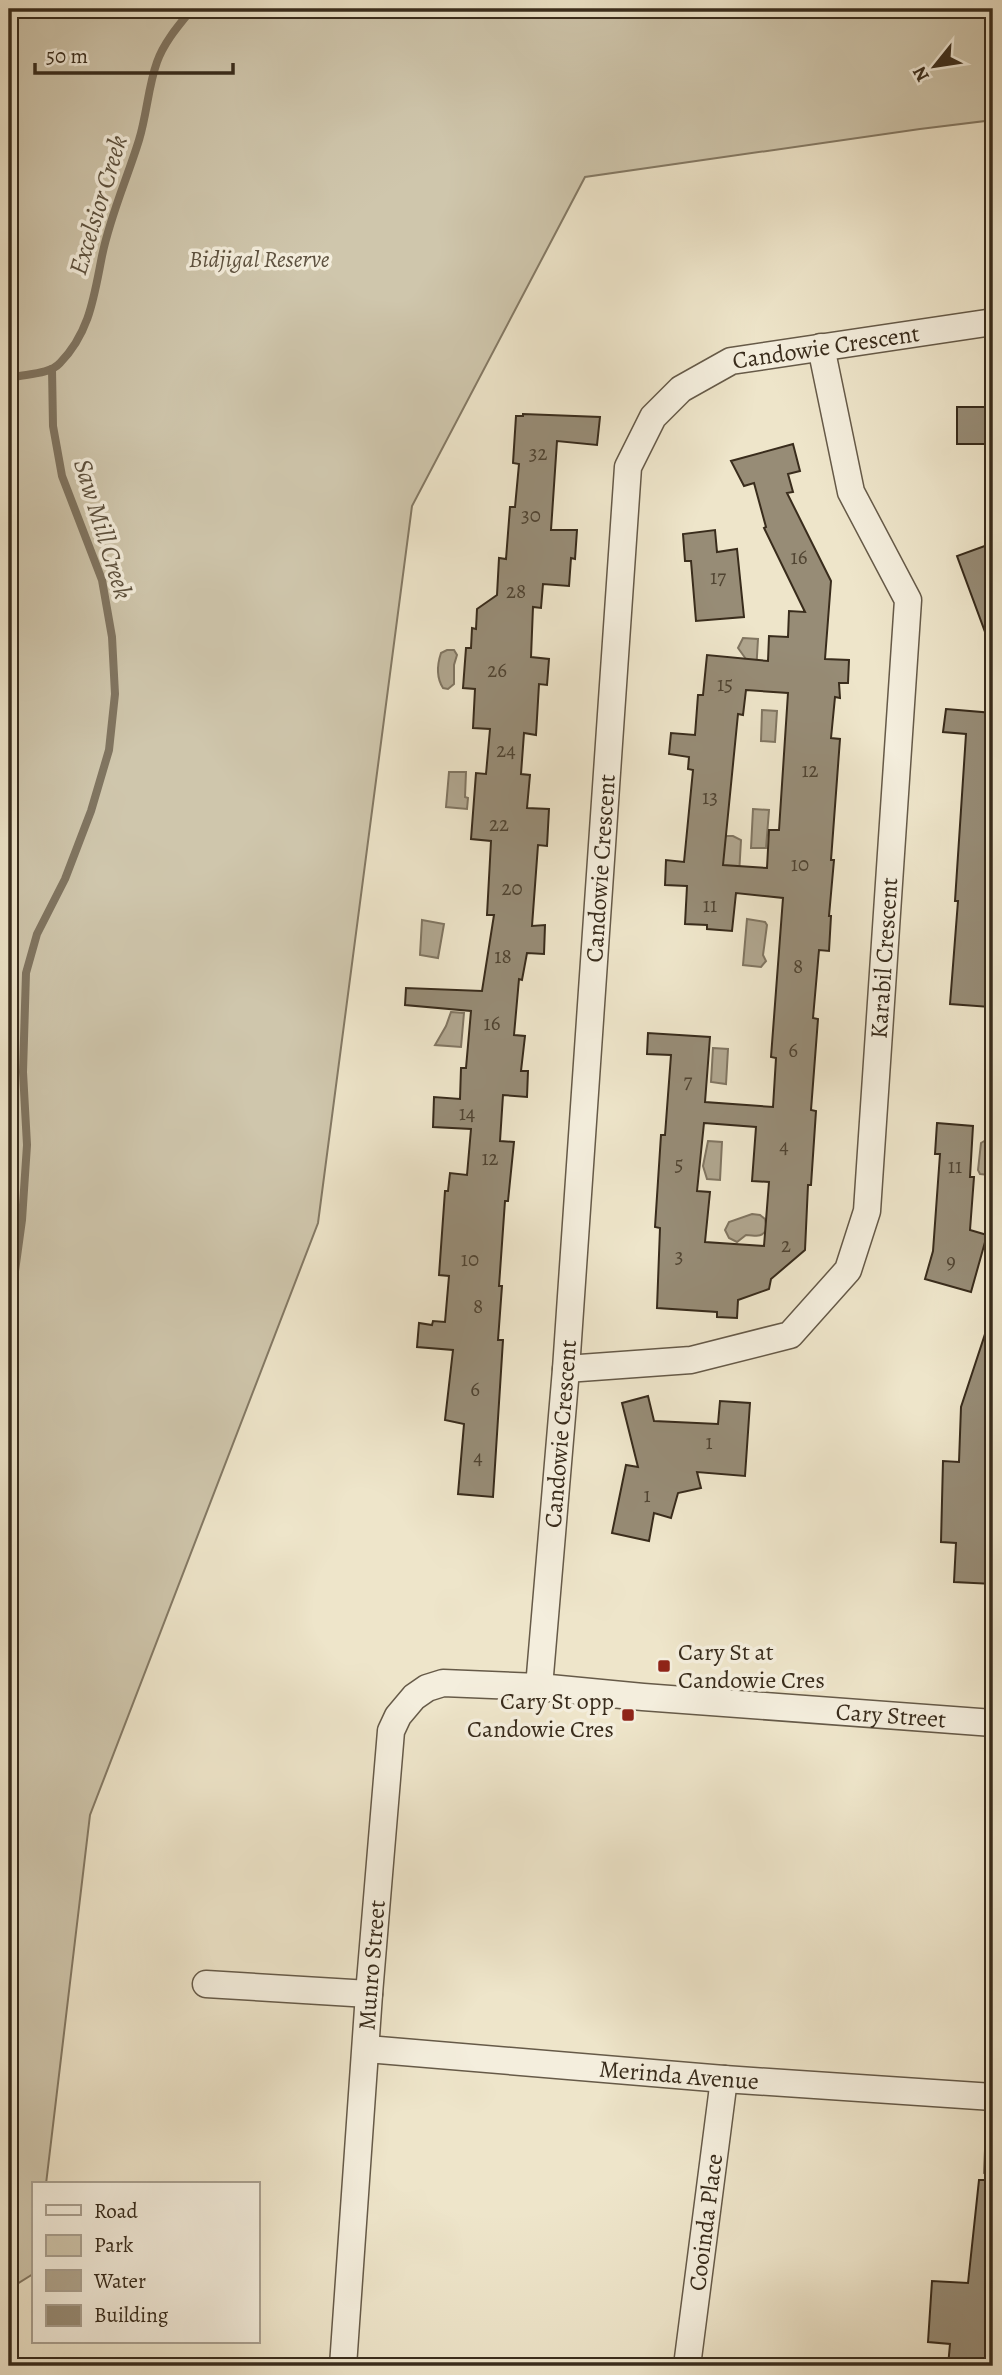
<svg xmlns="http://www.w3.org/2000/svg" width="1002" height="2375" viewBox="0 0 1002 2375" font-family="Alegreya,serif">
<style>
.green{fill:#cfc6ac;stroke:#847964;stroke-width:2}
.water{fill:#b0a68f;stroke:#807561;stroke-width:2}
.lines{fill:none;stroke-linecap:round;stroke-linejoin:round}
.stream{stroke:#807561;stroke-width:8}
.building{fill:#978c76;stroke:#392c1c;stroke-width:2;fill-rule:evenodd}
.minor-casing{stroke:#665a48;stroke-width:29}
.minor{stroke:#f4eedd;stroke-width:26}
.poi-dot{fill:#8f2418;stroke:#f4eedd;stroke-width:2.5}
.labels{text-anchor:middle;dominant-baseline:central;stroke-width:7;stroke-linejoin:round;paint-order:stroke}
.number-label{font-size:21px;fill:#504432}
.park-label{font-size:24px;font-style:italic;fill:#5e5240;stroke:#f4eedd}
.street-label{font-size:24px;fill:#392c1c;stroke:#f4eedd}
.poi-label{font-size:24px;fill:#392c1c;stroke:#f4eedd;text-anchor:start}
.water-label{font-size:26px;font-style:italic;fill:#5d513e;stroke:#f4eedd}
</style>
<rect width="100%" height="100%" fill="#eee5ca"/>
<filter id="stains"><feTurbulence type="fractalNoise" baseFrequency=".00286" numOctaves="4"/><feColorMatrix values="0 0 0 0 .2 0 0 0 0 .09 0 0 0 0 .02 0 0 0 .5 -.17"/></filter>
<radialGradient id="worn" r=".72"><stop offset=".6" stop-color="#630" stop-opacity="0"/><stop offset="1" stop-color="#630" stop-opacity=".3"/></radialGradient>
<!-- green -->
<path class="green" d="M 9,9 L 993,9 L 993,120 L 920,129 L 585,177 L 412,506 L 318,1223 L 90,1815 L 46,2184 L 33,2184 L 33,2274 L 9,2289 Z"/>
<!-- water -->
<g class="water">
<path d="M 743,638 L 758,639 L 756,673 L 738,648 Z"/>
<path d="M 447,650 L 454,650 L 457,655 L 454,665 L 454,684 L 448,689 L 443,688 C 436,677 437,665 441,653 Z"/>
<path d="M 762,710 L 777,711 L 775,742 L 761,741 Z"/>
<path d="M 449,772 L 466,772 L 465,797 L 468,798 L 467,809 L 446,807 Z"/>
<path d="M 753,809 L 769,810 L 766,848 L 751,848 Z"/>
<path d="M 727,836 L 733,836 L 741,840 L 739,875 L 721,873 L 723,838 Z"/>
<path d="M 747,919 L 765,922 L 767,925 L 763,955 L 766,961 L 761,967 L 743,965 Z"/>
<path d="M 422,920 L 444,924 L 438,958 L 420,955 Z"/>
<path d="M 451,1012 L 464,1013 L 461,1047 L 435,1045 L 446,1026 Z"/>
<path d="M 713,1048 L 728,1049 L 726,1084 L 711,1082 Z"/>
<path d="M 986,1140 L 993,1141 L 993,1172 L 989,1175 L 980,1174 L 978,1170 L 981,1143 Z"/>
<path d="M 708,1141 L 722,1142 L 720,1180 L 707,1179 L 703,1166 Z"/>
<path d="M 752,1214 L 760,1215 L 765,1219 L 767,1229 C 761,1239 755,1235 746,1235 L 737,1242 L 729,1238 L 725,1230 L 729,1222 Z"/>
<path d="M 985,2150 L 993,2151 L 993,2170 L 989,2170 L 989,2174 L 984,2173 Z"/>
</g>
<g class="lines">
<!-- stream -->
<g class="stream">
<path d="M 9,376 L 15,377 C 28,374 50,374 60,363 C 90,332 94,296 102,256 C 110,216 127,179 139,140 C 147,114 148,87 157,62 C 164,42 179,25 192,9"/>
<path d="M 9,1315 L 22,1220 L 27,1145 L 23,1072 L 26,973 L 37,934 L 65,879 L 91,811 L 109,750 L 115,694 L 112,637 L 102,580 L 62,476 L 53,426 L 52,369"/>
</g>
</g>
<!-- building -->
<g class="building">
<rect x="957" y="407" width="36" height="37"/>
<path d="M 523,414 L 600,417 L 597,445 L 557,441 L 551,530 L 577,530 L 575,559 L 571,558 L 569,586 L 543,584 L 541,608 L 533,607 L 531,657 L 549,659 L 547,685 L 539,684 L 536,735 L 524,733 L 521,774 L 530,775 L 527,808 L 549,809 L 547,846 L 538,845 L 532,926 L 545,925 L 544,954 L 527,953 L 522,980 L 519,979 L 514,1035 L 525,1036 L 521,1071 L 528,1071 L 527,1097 L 503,1095 L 500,1141 L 514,1142 L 508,1201 L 505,1201 L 499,1286 L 502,1286 L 498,1340 L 503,1340 L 493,1497 L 458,1494 L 464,1424 L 445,1420 L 453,1350 L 417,1347 L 419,1323 L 432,1325 L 433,1321 L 445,1322 L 449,1276 L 439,1275 L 445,1191 L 448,1191 L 450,1173 L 467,1175 L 471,1129 L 433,1127 L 434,1097 L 460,1099 L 461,1068 L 466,1068 L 471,1011 L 405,1005 L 406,988 L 482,991 L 494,915 L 487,915 L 491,841 L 471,839 L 476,773 L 486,774 L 490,729 L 473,728 L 475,689 L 463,688 L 466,648 L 471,648 L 472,628 L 476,629 L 477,609 L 497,595 L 499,558 L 506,559 L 510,507 L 515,507 L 519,464 L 513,463 L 516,416 L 523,416 Z"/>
<path d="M 793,444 L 800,471 L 788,474 L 793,492 L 787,493 L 831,581 L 825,659 L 849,660 L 848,683 L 839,683 L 840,698 L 835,697 L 831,738 L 840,739 L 831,860 L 834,860 L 829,916 L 831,916 L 829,951 L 819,950 L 813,1018 L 818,1019 L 811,1110 L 816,1111 L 811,1185 L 808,1185 L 805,1250 L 771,1279 L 769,1289 L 738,1300 L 737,1318 L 717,1317 L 717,1312 L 657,1308 L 660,1228 L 655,1227 L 661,1135 L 665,1135 L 671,1055 L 647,1054 L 648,1033 L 710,1037 L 705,1102 L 773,1107 L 776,1058 L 771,1057 L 783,898 L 736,893 L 732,931 L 707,929 L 707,925 L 685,924 L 687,886 L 665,885 L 666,860 L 684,862 L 693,770 L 688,769 L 689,757 L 669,754 L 671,733 L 695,735 L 698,695 L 703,695 L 707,655 L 768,661 L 769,636 L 788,637 L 789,611 L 805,612 L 764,528 L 766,527 L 754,483 L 744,486 L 731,461 ZM 746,690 L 788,693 L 779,830 L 769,830 L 767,868 L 723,865 L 738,714 L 743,715 ZM 704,1123 L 756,1127 L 752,1181 L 769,1182 L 764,1246 L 705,1242 L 710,1192 L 697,1191 Z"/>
<path d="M 715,530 L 717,552 L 737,549 L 744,617 L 696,621 L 691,561 L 685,561 L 683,534 Z"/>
<path d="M 993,543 L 993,647 L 991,648 L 957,556 Z"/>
<path d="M 946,709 L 993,713 L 993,959 L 990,1007 L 950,1004 L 958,901 L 955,901 L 966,734 L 943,732 Z"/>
<path d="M 937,1123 L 973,1126 L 970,1177 L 974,1177 L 970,1230 L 987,1235 L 971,1292 L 925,1279 L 933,1251 L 940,1154 L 935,1154 Z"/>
<path d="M 989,1322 L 993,1323 L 993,1584 L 954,1582 L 956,1543 L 941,1542 L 943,1461 L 959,1462 L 961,1407 Z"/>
<path d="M 648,1396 L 654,1421 L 718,1424 L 720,1401 L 750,1403 L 745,1476 L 697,1472 L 701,1488 L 678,1493 L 671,1518 L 654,1513 L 649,1541 L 612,1533 L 626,1465 L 638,1467 L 622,1403 Z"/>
<path d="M 979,2180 L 993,2180 L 993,2350 L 989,2350 L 987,2366 L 948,2366 L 950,2344 L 928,2342 L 932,2281 L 968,2283 Z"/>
</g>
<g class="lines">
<!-- minor casing -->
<g class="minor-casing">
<g id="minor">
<path id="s1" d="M 566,1369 L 691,1360 L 790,1335 L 848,1270 L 867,1211 L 908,600 L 851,492 L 821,347"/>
<path id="s2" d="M 539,1687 L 566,1369 L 628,467 L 653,417 L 681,389 L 731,361 L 993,322"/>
<path d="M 206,1984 L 369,1994"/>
<path id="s3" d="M 367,2049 L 724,2079 L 993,2097"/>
<path id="s4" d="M 343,2366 L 369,1994 L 391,1731 L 398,1716 L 414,1697 L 427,1688 L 443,1683 L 539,1687 L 643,1697 L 993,1723"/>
<path id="s5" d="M 687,2366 L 724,2079"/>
</g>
</g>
<!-- minor -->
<use href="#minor" class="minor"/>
</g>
<!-- markers -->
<g class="poi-dot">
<rect x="657" y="1659" width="14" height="14" rx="3.5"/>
<rect x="621" y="1708" width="14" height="14" rx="3.5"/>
</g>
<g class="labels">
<!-- number labels -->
<g class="number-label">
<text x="538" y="453">32</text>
<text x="531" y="515">30</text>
<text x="799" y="557">16</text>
<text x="718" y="577">17</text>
<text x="516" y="591">28</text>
<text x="497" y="670">26</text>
<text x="725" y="684">15</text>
<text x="506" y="750">24</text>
<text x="810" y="770">12</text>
<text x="710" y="797">13</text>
<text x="499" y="824">22</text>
<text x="800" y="864">10</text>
<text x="512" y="888">20</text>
<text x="710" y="905">11</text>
<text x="503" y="956">18</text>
<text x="798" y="966">8</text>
<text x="492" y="1023">16</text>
<text x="793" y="1050">6</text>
<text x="688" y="1081">7</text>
<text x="467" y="1113">14</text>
<text x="784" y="1146">4</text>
<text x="490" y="1158">12</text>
<text x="679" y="1164">5</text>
<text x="955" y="1166">11</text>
<text x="786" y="1245">2</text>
<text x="679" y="1256">3</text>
<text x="470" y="1259">10</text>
<text x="951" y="1261">9</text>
<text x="478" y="1306">8</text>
<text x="475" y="1389">6</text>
<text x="709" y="1442">1</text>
<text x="478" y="1457">4</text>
<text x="647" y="1495">1</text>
</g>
<!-- park labels -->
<g class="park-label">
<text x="259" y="259">Bidjigal Reserve</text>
</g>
<!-- street labels -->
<g class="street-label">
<text stroke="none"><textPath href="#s2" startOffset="1472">Candowie Crescent</textPath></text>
<text stroke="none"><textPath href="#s2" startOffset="821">Candowie Crescent</textPath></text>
<text stroke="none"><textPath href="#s1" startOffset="630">Karabil Crescent</textPath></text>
<text stroke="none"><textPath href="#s2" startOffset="254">Candowie Crescent</textPath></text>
<text stroke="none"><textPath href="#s4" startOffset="1160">Cary Street</textPath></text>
<text stroke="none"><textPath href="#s4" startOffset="402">Munro Street</textPath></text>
<text stroke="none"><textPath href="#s3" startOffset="313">Merinda Avenue</textPath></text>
<text stroke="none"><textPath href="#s5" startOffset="145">Cooinda Place</textPath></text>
</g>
<!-- poi labels -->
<g class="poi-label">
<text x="678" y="1652">Cary St at<tspan x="678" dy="28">Candowie Cres</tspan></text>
<text x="614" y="1701" text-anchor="end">Cary St opp<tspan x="614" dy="28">Candowie Cres</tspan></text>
</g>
<!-- water labels -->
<g class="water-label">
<text transform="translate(98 205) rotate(-73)">Excelsior Creek</text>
<text transform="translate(103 529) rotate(73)">Saw Mill Creek</text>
</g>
</g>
<!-- margin -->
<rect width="1002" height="2375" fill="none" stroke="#eee5ca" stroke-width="35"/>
<rect x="10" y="10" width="981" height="2354" fill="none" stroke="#392c1c" stroke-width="3.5"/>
<rect x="18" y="18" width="967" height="2340" fill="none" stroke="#392c1c" stroke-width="2"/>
<!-- legend -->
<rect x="32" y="2182" width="228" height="161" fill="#f4eedd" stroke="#a9a090" stroke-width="2"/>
<rect x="46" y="2205" width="35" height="10" fill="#f4eedd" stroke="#a9a090" stroke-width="2"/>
<text x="94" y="2218" font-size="21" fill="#392c1c">Road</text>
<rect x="46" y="2235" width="35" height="21" fill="#cfc6ac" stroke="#a9a090" stroke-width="2"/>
<text x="94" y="2252" font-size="21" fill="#392c1c">Park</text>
<rect x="46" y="2270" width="35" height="21" fill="#b0a68f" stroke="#a9a090" stroke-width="2"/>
<text x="94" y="2288" font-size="21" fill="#392c1c">Water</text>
<rect x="46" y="2305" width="35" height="21" fill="#978c76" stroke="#a9a090" stroke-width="2"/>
<text x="94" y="2322" font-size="21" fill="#392c1c">Building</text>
<!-- north arrow -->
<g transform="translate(935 66) rotate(240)" stroke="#f4eedd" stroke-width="5" paint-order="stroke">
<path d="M0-5L12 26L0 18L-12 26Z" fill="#392c1c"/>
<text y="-10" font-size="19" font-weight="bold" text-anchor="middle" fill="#392c1c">N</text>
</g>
<!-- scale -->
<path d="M35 63v10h198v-10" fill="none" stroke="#392c1c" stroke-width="3.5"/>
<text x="46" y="63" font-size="21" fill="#392c1c" stroke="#f4eedd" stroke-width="5" paint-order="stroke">50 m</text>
<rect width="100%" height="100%" filter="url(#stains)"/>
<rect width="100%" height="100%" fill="url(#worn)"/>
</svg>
